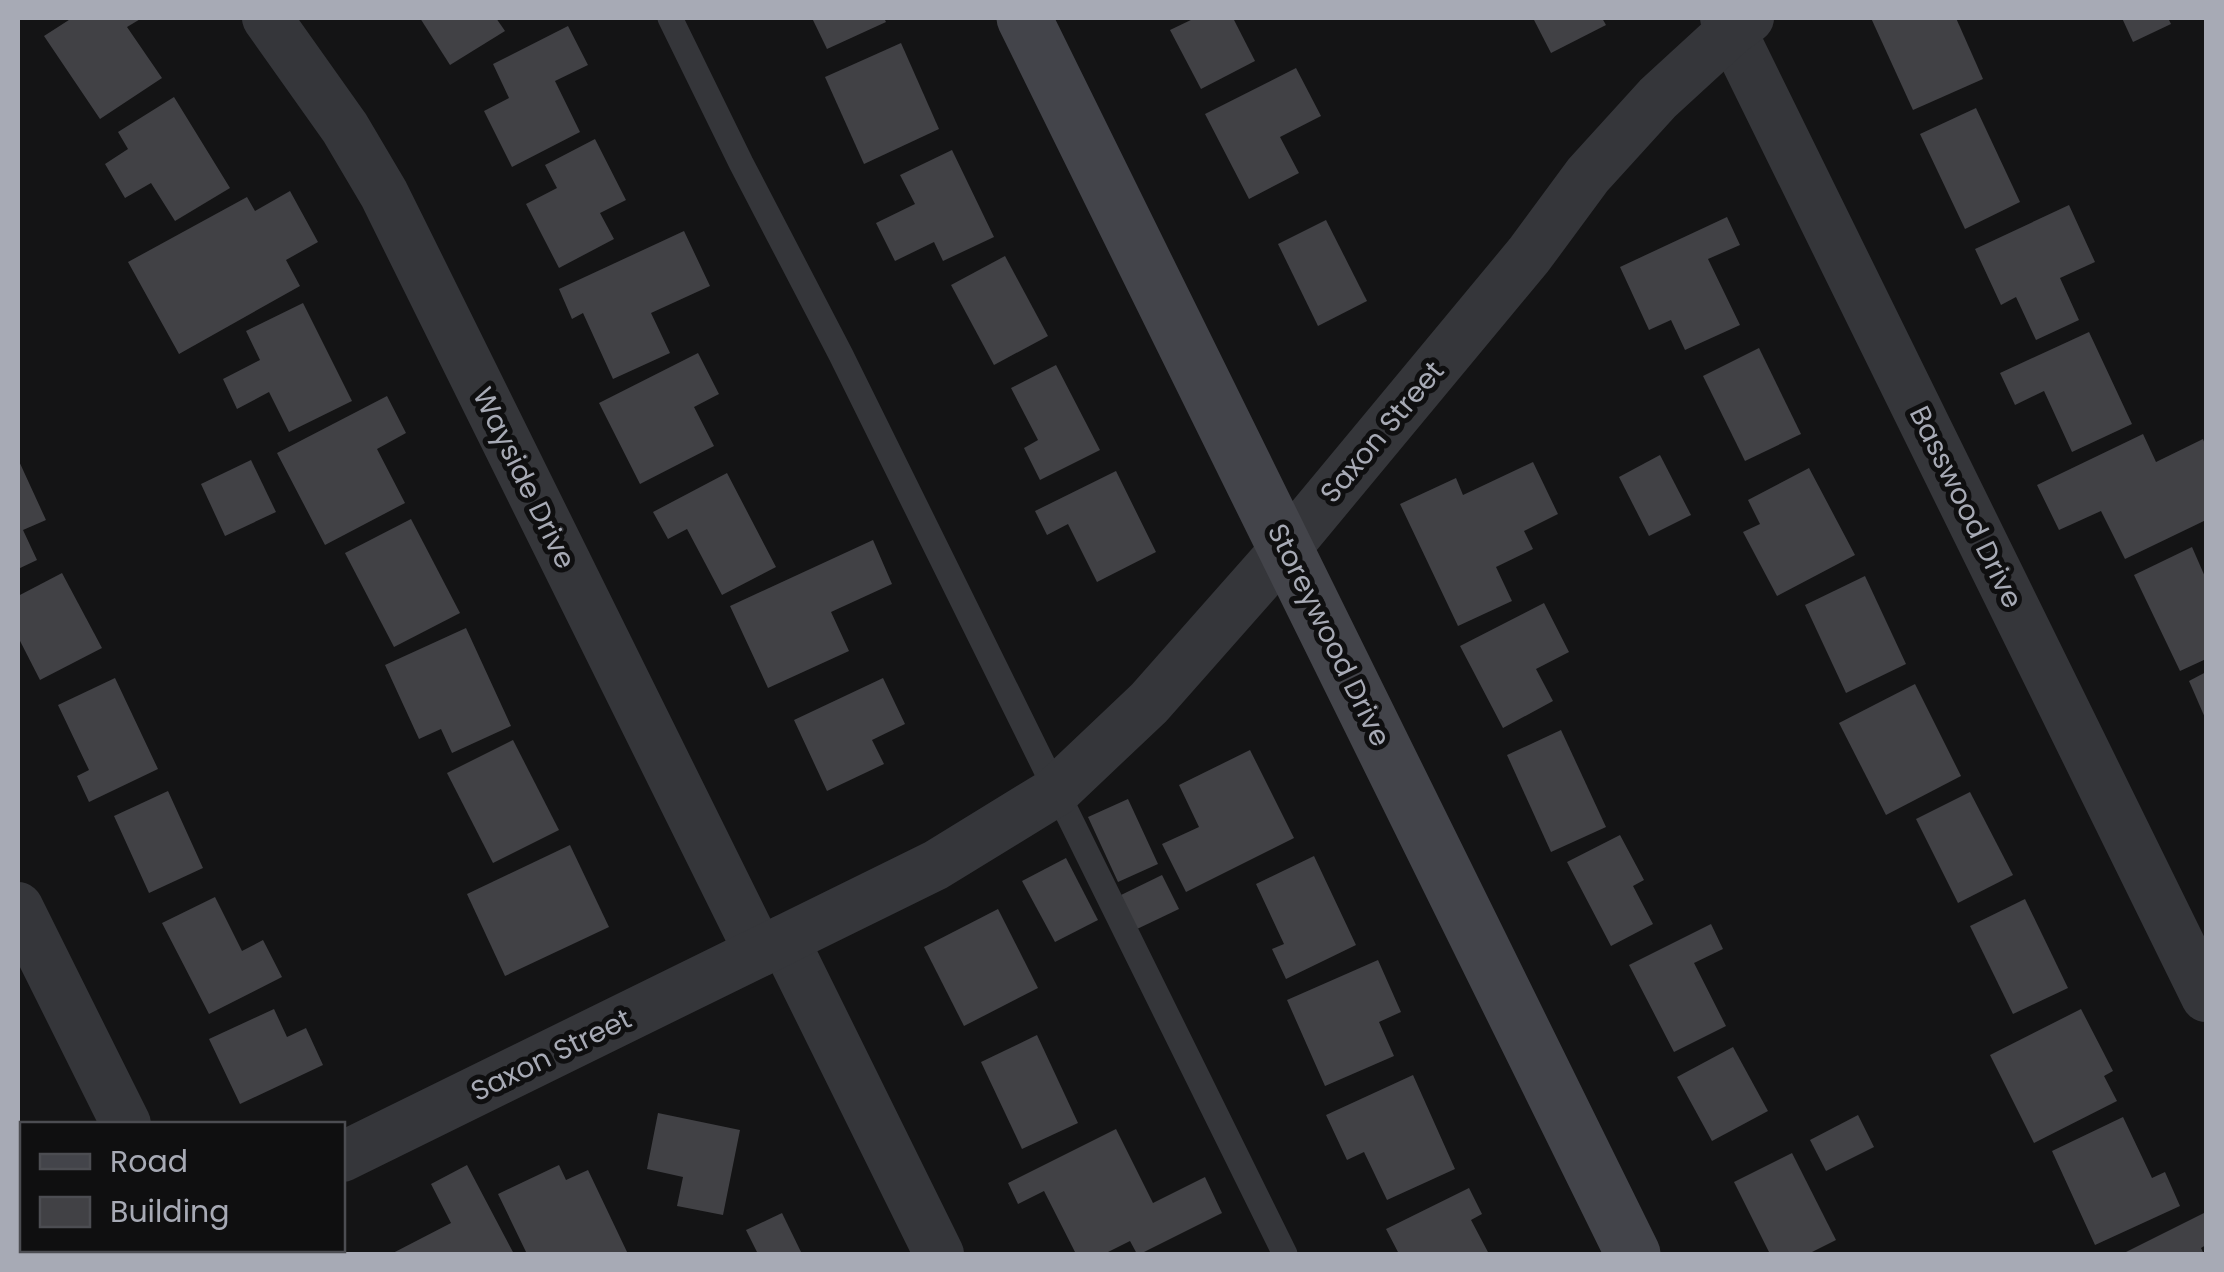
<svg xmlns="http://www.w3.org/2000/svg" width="2224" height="1272" viewBox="0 0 2224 1272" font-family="Poppins,sans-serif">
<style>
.building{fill:#414145}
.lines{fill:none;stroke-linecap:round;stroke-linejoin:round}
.lane{stroke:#35363a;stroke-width:25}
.street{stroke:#35363a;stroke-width:50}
.secondary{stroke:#43444a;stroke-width:55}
.labels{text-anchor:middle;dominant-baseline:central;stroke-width:10;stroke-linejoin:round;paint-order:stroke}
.street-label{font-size:28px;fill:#a7aab5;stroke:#0f0f10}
</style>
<rect width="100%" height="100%" fill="#141415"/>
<!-- building -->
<g class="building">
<path d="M 72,18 L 142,18 L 127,27 L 162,78 L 100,119 L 44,36 Z"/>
<path d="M 420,18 L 496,18 L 505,31 L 450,65 Z"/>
<path d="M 812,18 L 884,18 L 886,22 L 827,49 Z"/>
<path d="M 1195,18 L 1233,18 L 1255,61 L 1201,89 L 1170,30 Z"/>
<path d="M 1533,18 L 1602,18 L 1606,25 L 1551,53 Z"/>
<path d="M 1871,18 L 1956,18 L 1983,79 L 1913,110 Z"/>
<path d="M 2122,18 L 2168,18 L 2171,24 L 2133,42 Z"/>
<path d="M 568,26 L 588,65 L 555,81 L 580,132 L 512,167 L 484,111 L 509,98 L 493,64 Z"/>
<path d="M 901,43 L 939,129 L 864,164 L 825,77 Z"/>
<path d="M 1296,68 L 1321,116 L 1280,137 L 1299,173 L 1249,199 L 1205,114 Z"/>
<path d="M 174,97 L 230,188 L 175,221 L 151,183 L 125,198 L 105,164 L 128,149 L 118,132 Z"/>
<path d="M 1976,108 L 2020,202 L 1965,229 L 1920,134 Z"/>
<path d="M 595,139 L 626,200 L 600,213 L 614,239 L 559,268 L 526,204 L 557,188 L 545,165 Z"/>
<path d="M 952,150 L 994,237 L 943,261 L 934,242 L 895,261 L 876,223 L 915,204 L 900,175 Z"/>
<path d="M 290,191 L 318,242 L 286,260 L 300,286 L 179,354 L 128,262 L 247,197 L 255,211 Z"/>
<path d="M 2069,205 L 2095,262 L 2060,278 L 2079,320 L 2036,340 L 2016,297 L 2001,305 L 1975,249 Z"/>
<path d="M 1727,217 L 1740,245 L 1708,259 L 1740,325 L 1685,350 L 1671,320 L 1649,330 L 1620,267 Z"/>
<path d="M 1326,220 L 1367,301 L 1318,326 L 1278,244 Z"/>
<path d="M 684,231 L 710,286 L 651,313 L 670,353 L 613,379 L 583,313 L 572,319 L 559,289 Z"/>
<path d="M 1005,256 L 1048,336 L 994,365 L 951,285 Z"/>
<path d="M 303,303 L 352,401 L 289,432 L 269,392 L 237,409 L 223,379 L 260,360 L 246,331 Z"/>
<path d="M 2089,332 L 2132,424 L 2072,452 L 2044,391 L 2015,405 L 2000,373 Z"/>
<path d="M 1759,348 L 1801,434 L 1745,461 L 1703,376 Z"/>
<path d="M 698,353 L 719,394 L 694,407 L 714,446 L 640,484 L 599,403 Z"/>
<path d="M 1056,365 L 1100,450 L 1040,480 L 1024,448 L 1038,440 L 1011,388 Z"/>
<path d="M 387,396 L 406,433 L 377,449 L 405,503 L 325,545 L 277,453 Z"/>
<path d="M 2143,434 L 2156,462 L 2203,439 L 2206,447 L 2206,520 L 2125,559 L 2101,511 L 2059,530 L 2037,485 Z"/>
<path d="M 1660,455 L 1691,515 L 1649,536 L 1619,477 Z"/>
<path d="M 18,459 L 46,520 L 23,530 L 37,560 L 18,569 Z"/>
<path d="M 251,460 L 276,512 L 225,536 L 201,484 Z"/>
<path d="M 1533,462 L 1558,514 L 1524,531 L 1533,549 L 1496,567 L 1512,601 L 1458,626 L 1400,504 L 1456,478 L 1463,495 Z"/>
<path d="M 1809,468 L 1855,555 L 1777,596 L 1743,532 L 1760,524 L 1748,500 Z"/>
<path d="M 1116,471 L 1156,552 L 1097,582 L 1068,524 L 1047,535 L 1035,511 Z"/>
<path d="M 727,473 L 776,567 L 722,595 L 687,529 L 668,539 L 653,512 Z"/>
<path d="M 411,519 L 460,613 L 394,647 L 345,553 Z"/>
<path d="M 873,540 L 892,584 L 831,612 L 849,651 L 768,688 L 730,606 Z"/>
<path d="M 2192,547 L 2206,579 L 2206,659 L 2180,671 L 2134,575 Z"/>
<path d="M 62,573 L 102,648 L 40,680 L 18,637 L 18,596 Z"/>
<path d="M 1865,576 L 1906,664 L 1846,693 L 1805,605 Z"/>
<path d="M 1544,603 L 1569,652 L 1536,669 L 1553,701 L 1503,728 L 1460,646 Z"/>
<path d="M 466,628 L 511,726 L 452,753 L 441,729 L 419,739 L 385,665 Z"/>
<path d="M 2206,672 L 2206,720 L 2189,681 Z"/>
<path d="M 115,678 L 158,769 L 89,802 L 77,776 L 89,770 L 58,705 Z"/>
<path d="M 883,678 L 905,724 L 872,740 L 884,764 L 827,791 L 794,720 Z"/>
<path d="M 1915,684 L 1961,776 L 1886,815 L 1839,723 Z"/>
<path d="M 1561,730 L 1606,827 L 1551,852 L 1507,755 Z"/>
<path d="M 513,740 L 559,830 L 493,863 L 447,773 Z"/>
<path d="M 1250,750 L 1294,838 L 1186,892 L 1162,844 L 1199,827 L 1179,785 Z"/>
<path d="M 168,791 L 203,868 L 149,893 L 114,816 Z"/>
<path d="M 1970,792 L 2013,875 L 1958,903 L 1916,819 Z"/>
<path d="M 1128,799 L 1158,864 L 1118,882 L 1088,817 Z"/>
<path d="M 1620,835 L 1644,880 L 1633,886 L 1653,924 L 1611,946 L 1567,862 Z"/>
<path d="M 570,845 L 609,927 L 505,976 L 467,894 Z"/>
<path d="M 1314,856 L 1356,945 L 1286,979 L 1272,949 L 1284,944 L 1256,884 Z"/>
<path d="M 1066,858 L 1098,920 L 1055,942 L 1022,881 Z"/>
<path d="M 1162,875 L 1179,909 L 1137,929 L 1121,895 Z"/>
<path d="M 215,897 L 242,951 L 263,940 L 282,977 L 209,1014 L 162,923 Z"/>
<path d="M 2025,899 L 2068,988 L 2013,1014 L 1970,926 Z"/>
<path d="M 998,909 L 1038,988 L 964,1026 L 924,947 Z"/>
<path d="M 1711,924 L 1723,949 L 1694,963 L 1726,1026 L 1674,1052 L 1629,965 Z"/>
<path d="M 1378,960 L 1401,1012 L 1379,1022 L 1394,1056 L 1325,1086 L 1287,1000 Z"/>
<path d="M 274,1009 L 287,1037 L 306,1028 L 323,1065 L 240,1104 L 209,1039 Z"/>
<path d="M 2081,1009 L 2113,1071 L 2104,1076 L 2117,1101 L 2034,1143 L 1990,1055 Z"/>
<path d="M 1037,1035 L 1078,1123 L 1022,1149 L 981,1062 Z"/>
<path d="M 1733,1047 L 1768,1111 L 1712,1141 L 1677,1077 Z"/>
<path d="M 1413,1075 L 1455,1169 L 1387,1200 L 1364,1152 L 1347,1160 L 1326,1115 Z"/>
<path d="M 658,1113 L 740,1130 L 723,1215 L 677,1206 L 683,1177 L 647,1169 Z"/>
<path d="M 1858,1115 L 1874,1147 L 1826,1171 L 1810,1140 Z"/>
<path d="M 2123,1117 L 2152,1178 L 2165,1172 L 2180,1206 L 2095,1245 L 2052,1151 Z"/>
<path d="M 1116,1129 L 1153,1203 L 1205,1177 L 1222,1213 L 1140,1254 L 1137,1254 L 1130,1241 L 1104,1254 L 1076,1254 L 1044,1191 L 1018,1204 L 1008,1183 Z"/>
<path d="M 1792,1153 L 1836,1240 L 1808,1254 L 1770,1254 L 1734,1182 Z"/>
<path d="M 467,1165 L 514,1254 L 391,1254 L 451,1223 L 431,1184 Z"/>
<path d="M 559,1165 L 566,1180 L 588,1170 L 628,1254 L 527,1254 L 498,1194 Z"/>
<path d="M 18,1170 L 22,1181 L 22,1231 L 18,1233 Z"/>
<path d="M 1469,1188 L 1482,1214 L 1471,1220 L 1489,1254 L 1399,1254 L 1386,1229 Z"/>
<path d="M 2206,1212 L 2206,1245 L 2201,1248 L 2204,1254 L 2122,1254 Z"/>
<path d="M 782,1213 L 802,1254 L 758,1254 L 746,1230 Z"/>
</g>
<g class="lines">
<!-- lane -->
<path class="lane" d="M 670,18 L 741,163 L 841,355 L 1285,1254"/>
<!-- street -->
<g class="street">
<path d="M 267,18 L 345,128 L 384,194 L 759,952"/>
<path d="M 1725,18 L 2206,997"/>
<path d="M 18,907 L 126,1124"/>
<path d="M 784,940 L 939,1254"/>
<path d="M 342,1157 L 936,865 L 1055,792 L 1149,703 L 1286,548 L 1529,255 L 1588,175 L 1658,98 L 1731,31 L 1749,18"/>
<path d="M 144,1254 L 154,1250"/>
</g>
<!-- secondary -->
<path class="secondary" d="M 1024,18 L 1633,1254"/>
</g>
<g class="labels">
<!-- street labels -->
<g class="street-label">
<text transform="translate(1382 432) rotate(-50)">Saxon Street</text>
<text transform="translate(524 478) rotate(64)">Wayside Drive</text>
<text transform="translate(1966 507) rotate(64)">Basswood Drive</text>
<text transform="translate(1329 635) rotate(64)">Storeywood Drive</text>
<text transform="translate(551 1055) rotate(-26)">Saxon Street</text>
</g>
</g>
<!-- border -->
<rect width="2224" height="1272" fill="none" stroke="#a7aab5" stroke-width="40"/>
<!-- legend -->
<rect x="20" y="1122" width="325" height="130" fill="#0f0f10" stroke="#4c4d52" stroke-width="2.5"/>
<rect x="40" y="1154" width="50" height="15" fill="#43444a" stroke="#4c4d52" stroke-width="2.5"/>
<text x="110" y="1172" font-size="30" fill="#a7aab5">Road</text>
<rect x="40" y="1197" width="50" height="30" fill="#414145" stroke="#4c4d52" stroke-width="2.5"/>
<text x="110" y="1222" font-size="30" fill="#a7aab5">Building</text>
</svg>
